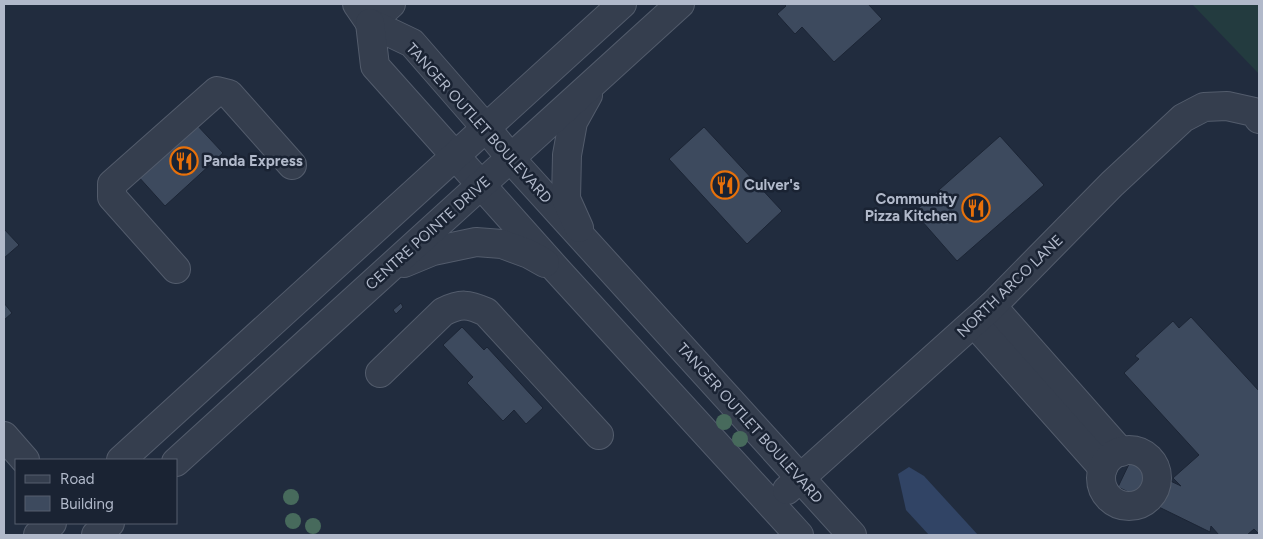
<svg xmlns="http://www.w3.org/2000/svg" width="1263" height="539" viewBox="0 0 1263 539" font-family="Figtree,sans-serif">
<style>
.green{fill:#233b3f}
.water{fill:#314465}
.building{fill:#3d4a5e;stroke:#1c2535}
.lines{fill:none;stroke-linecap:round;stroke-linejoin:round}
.minor-casing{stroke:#535c6c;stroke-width:30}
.minor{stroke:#353e4e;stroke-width:28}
.tree{fill:#476a5c}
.labels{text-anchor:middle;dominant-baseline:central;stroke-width:5;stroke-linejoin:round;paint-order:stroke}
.street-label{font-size:15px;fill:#b1b9ca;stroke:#1a2333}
.poi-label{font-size:15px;font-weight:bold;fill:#b1b9ca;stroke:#1a2333;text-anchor:start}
</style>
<rect width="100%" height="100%" fill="#212c3e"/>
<!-- green -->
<path class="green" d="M 1192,4 L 1259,4 L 1259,74 Z"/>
<!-- water -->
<path class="water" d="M 909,467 L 924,476 L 978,535 L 929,535 L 906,510 L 898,474 Z"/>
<!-- building -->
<g class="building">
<path d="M 784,4 L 868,4 L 882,19 L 834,62 L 802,27 L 795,34 L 777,14 L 786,6 Z"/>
<path d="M 195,123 L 223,153 L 165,206 L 137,175 Z"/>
<path d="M 704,127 L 782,211 L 747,244 L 669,159 Z"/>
<path d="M 1000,136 L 1044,185 L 957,261 L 914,212 Z"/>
<path d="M 4,229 L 19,245 L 4,258 Z"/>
<path d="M 4,303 L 12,313 L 4,320 Z"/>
<path d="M 401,303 L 403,307 L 396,314 L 393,310 Z"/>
<path d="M 1191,317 L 1259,391 L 1259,534 L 1254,529 L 1247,535 L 1219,535 L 1211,526 L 1210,532 L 1118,487 L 1130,462 L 1181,486 L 1173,478 L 1199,455 L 1124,373 L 1139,359 L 1135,356 L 1173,321 L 1179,328 Z"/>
<path d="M 462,327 L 484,350 L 487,347 L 543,408 L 526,424 L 514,410 L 503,421 L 467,383 L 473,377 L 443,345 Z"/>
</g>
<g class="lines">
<!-- minor casing -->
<g class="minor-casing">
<g id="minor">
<path d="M 357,4 L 370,23 L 391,4"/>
<path d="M 370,23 L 412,43 L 486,128 L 519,168 L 852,535"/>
<path d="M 370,23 L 375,66 L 557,270 L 799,535"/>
<path d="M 579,228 L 566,199 L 567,155 L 573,122 L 588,95"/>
<path d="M 404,263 L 433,251 L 476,242 L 502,244 L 529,254 L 545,263"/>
<path d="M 176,269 L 112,197 L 112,184 L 217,91 L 229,94 L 292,165"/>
<path d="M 992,306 L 1121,452"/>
<path d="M 974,323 L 1103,468"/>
<path d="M 380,373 L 443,312 C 461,303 468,304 486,312 L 599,435"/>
<path d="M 4,436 L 25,460"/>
<circle cx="1129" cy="478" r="28"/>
<path d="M 121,460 L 622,4"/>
<path d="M 176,462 L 680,4"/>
<path d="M 787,490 L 992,306 L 1112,184 L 1183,118 L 1204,107 L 1227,106 L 1254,112 L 1259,119"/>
<path d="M 38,535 L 52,523"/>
<path d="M 96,535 L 110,523"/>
</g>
</g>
<!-- minor -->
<use href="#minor" class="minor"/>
</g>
<!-- trees -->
<g class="tree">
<circle cx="724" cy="422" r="8"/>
<circle cx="740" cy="439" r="8"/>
<circle cx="291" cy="497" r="8"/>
<circle cx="293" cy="521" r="8"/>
<circle cx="313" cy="526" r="8"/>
</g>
<!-- icons -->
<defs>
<g id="restaurant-ring" transform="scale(1.4375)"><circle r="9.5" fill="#1a2333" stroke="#e8710a" stroke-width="1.5"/><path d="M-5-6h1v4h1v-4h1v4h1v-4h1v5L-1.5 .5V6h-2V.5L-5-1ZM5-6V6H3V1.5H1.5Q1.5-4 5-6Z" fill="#e8710a"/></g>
</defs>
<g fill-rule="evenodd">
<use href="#restaurant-ring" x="184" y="161"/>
<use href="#restaurant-ring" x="725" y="185"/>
<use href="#restaurant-ring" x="976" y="208"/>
</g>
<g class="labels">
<!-- street labels -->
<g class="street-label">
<text transform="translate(479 123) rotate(48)">TANGER OUTLET BOULEVARD</text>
<text transform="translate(428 233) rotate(-42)">CENTRE POINTE DRIVE</text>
<text transform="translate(1010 286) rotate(-44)">NORTH ARCO LANE</text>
<text transform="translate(750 423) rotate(48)">TANGER OUTLET BOULEVARD</text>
</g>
<!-- poi labels -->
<g class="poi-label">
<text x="203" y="161">Panda Express</text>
<text x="744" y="185">Culver's</text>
<text x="957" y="199" text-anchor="end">Community<tspan x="957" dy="17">Pizza Kitchen</tspan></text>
</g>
</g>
<!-- border -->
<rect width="1263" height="539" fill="none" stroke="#b1b9ca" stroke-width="10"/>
<!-- legend -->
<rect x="15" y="459" width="162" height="65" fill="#1a2333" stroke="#565f6f"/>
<rect x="25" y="475" width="25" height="8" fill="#353e4e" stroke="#565f6f"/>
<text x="60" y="484" font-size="15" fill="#b1b9ca">Road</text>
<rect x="25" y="496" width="25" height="15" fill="#3d4a5e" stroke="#565f6f"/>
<text x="60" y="509" font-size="15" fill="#b1b9ca">Building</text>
</svg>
